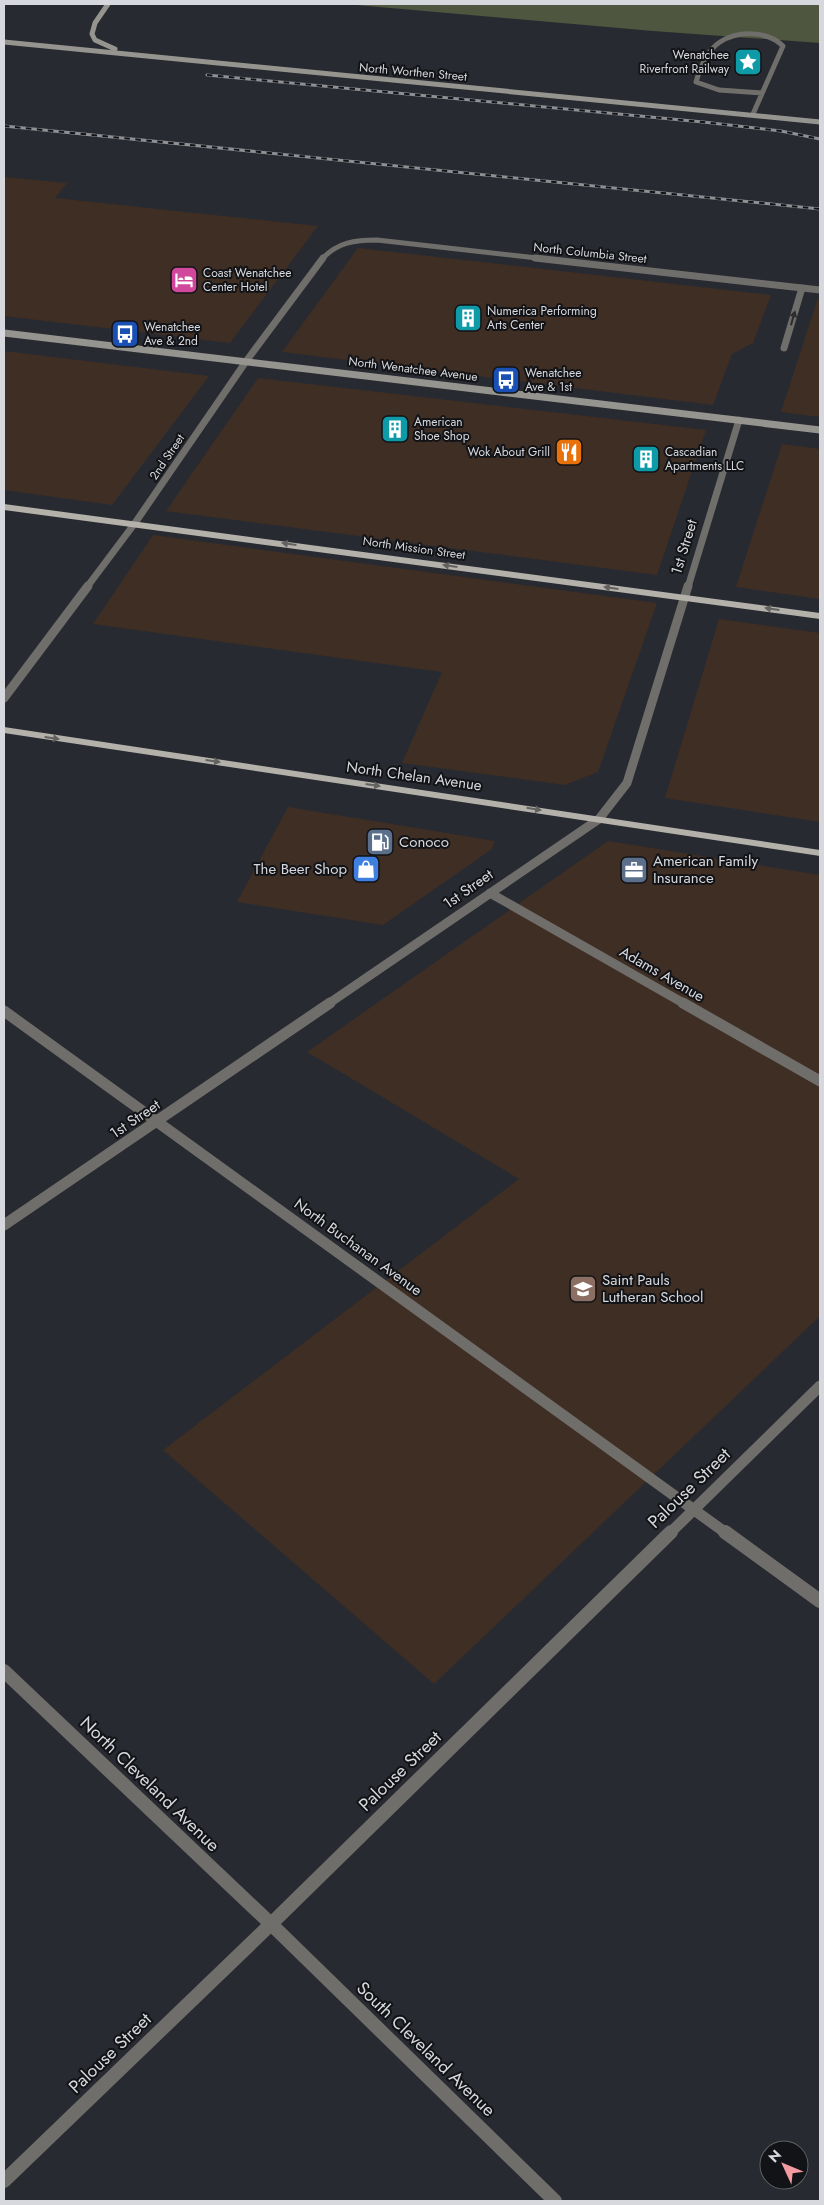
<svg xmlns="http://www.w3.org/2000/svg" width="824" height="2205" viewBox="0 0 824 2205" font-family="Jost,sans-serif">
<style>
.commercial{fill:#3f2e24}
.green{fill:#4f563f}
.lines{fill:none;stroke-linecap:round;stroke-linejoin:round}
.minor-far3{stroke:#6f6e6a;stroke-width:5}
.minor-far2{stroke:#6f6e6a;stroke-width:9}
.minor-far1{stroke:#6f6e6a;stroke-width:11}
.minor{stroke:#6f6e6a;stroke-width:14}
.tertiary-far2{stroke:#6f6e6a;stroke-width:5}
.tertiary-far1{stroke:#6f6e6a;stroke-width:7}
.tertiary{stroke:#6f6e6a;stroke-width:9}
.secondary-far1{stroke:#96948e;stroke-width:5}
.secondary{stroke:#96948e;stroke-width:7}
.primary{fill:#b4b1aa;fill-rule:evenodd}
.rail-casing{stroke:#8f9096;stroke-width:3}
.rail{stroke:#121316;stroke-width:2;stroke-dasharray:5.5;stroke-linecap:butt}
.oneway{fill:#2e2e2f}
.oneway2{fill:#636260}
.labels{text-anchor:middle;dominant-baseline:central;stroke-width:4;stroke-linejoin:round;paint-order:stroke}
.far-poi-label{font-size:12px;fill:#d7d8dd;stroke:#121316;text-anchor:start}
.far-street-label{font-size:12px;fill:#d7d8dd;stroke:#121316}
.street-label{font-size:15px;fill:#d7d8dd;stroke:#121316}
.poi-label{font-size:15px;fill:#d7d8dd;stroke:#121316;text-anchor:start}
.near-street-label{font-size:18px;fill:#d7d8dd;stroke:#121316}
</style>
<rect width="100%" height="100%" fill="#282a31"/>
<!-- commercial -->
<g class="commercial">
<path d="M 4,177 L 67,183 L 55,198 L 318,226 L 230,343 L 4,316 Z"/>
<path d="M 358,248 L 771,295 L 753,343 L 732,354 L 713,405 L 282,352 Z"/>
<path d="M 818,298 L 820,299 L 820,417 L 781,412 Z"/>
<path d="M 4,351 L 209,376 L 112,505 L 4,490 Z"/>
<path d="M 258,378 L 706,430 L 657,575 L 166,511 Z"/>
<path d="M 782,444 L 820,449 L 820,599 L 736,587 Z"/>
<path d="M 153,535 L 657,603 L 598,772 L 565,785 L 402,763 L 442,672 L 93,624 Z"/>
<path d="M 719,619 L 820,633 L 820,822 L 665,798 Z"/>
<path d="M 288,807 L 495,841 L 492,849 L 383,925 L 237,902 Z"/>
<path d="M 608,841 L 820,875 L 820,1316 L 434,1684 L 163,1450 L 519,1179 L 307,1052 Z"/>
</g>
<!-- green -->
<path class="green" d="M 345,4 L 820,4 L 820,43 L 653,31 Z"/>
<g class="lines">
<!-- minor-far3 -->
<path class="minor-far3" d="M 753,114 L 783,46 C 768,31 738,30 720,42 C 708,50 700,68 696,82 L 719,90 L 762,93"/>
<!-- minor-far2 -->
<g class="minor-far2">
<path d="M 490,893 L 685,1004"/>
<path d="M 328,1004 L 599,819"/>
</g>
<!-- minor-far1 -->
<g class="minor-far1">
<path d="M 683,1003 L 820,1081"/>
<path d="M 4,1011 L 726,1533"/>
<path d="M 4,1225 L 330,1003"/>
<path d="M 670,1533 L 820,1386"/>
</g>
<!-- minor -->
<g class="minor">
<path d="M 725,1532 L 820,1601"/>
<path d="M 4,1671 L 271,1924 L 555,2201"/>
<path d="M 4,2181 L 271,1924 L 671,1532"/>
</g>
<!-- tertiary-far2 -->
<path class="tertiary-far2" d="M 322,259 C 338,242 355,240 377,240 L 546,259"/>
<!-- tertiary-far1 -->
<g class="tertiary-far1">
<path d="M 535,258 L 820,290"/>
<path d="M 784,348 L 802,288"/>
<path d="M 87,587 L 135,523 L 247,360 L 323,258"/>
<path d="M 688,587 L 739,420"/>
</g>
<!-- tertiary -->
<g class="tertiary">
<path d="M 4,698 L 88,586"/>
<path d="M 599,819 L 627,783 L 688,586"/>
</g>
<!-- secondary-far1 -->
<g class="secondary-far1">
<path d="M 108,4 L 95,23 L 92,34 L 95,40 L 115,49"/>
<path d="M 4,42 L 820,122"/>
</g>
<!-- secondary -->
<path class="secondary" d="M 4,333 L 820,430"/>
<!-- primary -->
<g class="primary">
<path d="M 4,504 L 820,613 L 820,619 L 4,510 Z"/>
<path d="M 4,727 L 820,850 L 820,856 L 4,733 Z"/>
</g>
<!-- rail casing -->
<g class="rail-casing">
<g id="rail">
<path d="M 207,75 L 703,122 L 781,131 L 820,139"/>
<path d="M 4,126 L 820,209"/>
</g>
</g>
<!-- rail -->
<use href="#rail" class="rail"/>
</g>
<!-- one-way arrows -->
<defs><path id="oneway-solid" d="M-6-.8H1V-3.2L6.5 0L1 3.2V.8H-6Z" transform="scale(1.25)"/></defs>
<use class="oneway" href="#oneway-solid" transform="translate(793 318) rotate(-74)"/>
<g class="oneway2">
<use href="#oneway-solid" transform="translate(289 544) rotate(-172)"/>
<use href="#oneway-solid" transform="translate(450 566) rotate(-172)"/>
<use href="#oneway-solid" transform="translate(611 588) rotate(-172)"/>
<use href="#oneway-solid" transform="translate(772 609) rotate(-172)"/>
<use href="#oneway-solid" transform="translate(52 738) rotate(8)"/>
<use href="#oneway-solid" transform="translate(213 761) rotate(8)"/>
<use href="#oneway-solid" transform="translate(373 785) rotate(8)"/>
<use href="#oneway-solid" transform="translate(534 809) rotate(9)"/>
</g>
<!-- icons -->
<defs>
<g id="sight-square" transform="scale(1.4375)"><rect x="-9" y="-9" width="18" height="18" rx="4" fill="#0f9aa8" stroke="#121316"/><path d="M0-6L1.8-2.2L6-1.7L2.9 1.2L3.7 5.4L0 3.3L-3.7 5.4L-2.9 1.2L-6-1.7L-1.8-2.2Z" fill="#fff"/></g>
<g id="hotel-square" transform="scale(1.4375)"><rect x="-9" y="-9" width="18" height="18" rx="4" fill="#d1479c" stroke="#121316"/><path d="M-6-4.5h1.5V1H6V5H4.5V3h-9V5H-6ZM-4 0a1.8 1.8 0 1 1 3.6 0ZM.5 0V-2.5h3Q6-2.5 6 0Z" fill="#fff"/></g>
<g id="building-square" transform="scale(1.4375)"><rect x="-9" y="-9" width="18" height="18" rx="4" fill="#0f9aa8" stroke="#121316"/><path d="M-4-6H4V6H1V3H-1V6H-4ZM-2.5-4.3h1.7v1.8h-1.7ZM.8-4.3h1.7v1.8H.8ZM-2.5-1h1.7V.8h-1.7ZM.8-1h1.7V.8H.8Z" fill="#fff"/></g>
<g id="bus-square" transform="scale(1.4375)"><rect x="-9" y="-9" width="18" height="18" rx="4" fill="#1a4fb4" stroke="#121316"/><path d="M-5-6H5V4H4V6H2V4H-2V6H-4V4H-5ZM-3.5-4V0h7V-4ZM-3.5 1.2v1.5H-2V1.2ZM2 1.2v1.5H3.5V1.2Z" fill="#fff"/></g>
<g id="restaurant-square" transform="scale(1.4375)"><rect x="-9" y="-9" width="18" height="18" rx="4" fill="#e8710a" stroke="#121316"/><path d="M-5-6h1v4h1v-4h1v4h1v-4h1v5L-1.5 .5V6h-2V.5L-5-1ZM5-6V6H3V1.5H1.5Q1.5-4 5-6Z" fill="#fff"/></g>
<g id="fuel-square" transform="scale(1.4375)"><rect x="-9" y="-9" width="18" height="18" rx="4" fill="#5c6f8a" stroke="#121316"/><path d="M-5.5-6h7V0h2V4h1.3V-2.5L3-4.5l.8-.8L6-3V5H2.5V1h-1V6h-7ZM-4.2-4.7v3.2H.2V-4.7Z" fill="#fff"/></g>
<g id="shop-square" transform="scale(1.4375)"><rect x="-9" y="-9" width="18" height="18" rx="4" fill="#3f7fe0" stroke="#121316"/><path d="M-5-2.5h2.3a2.7 3.5 0 0 1 5.4 0H5L5.5 6h-11ZM-1.5-2.5h3a1.5 2.3 0 0 0-3 0Z" fill="#fff"/></g>
<g id="office-square" transform="scale(1.4375)"><rect x="-9" y="-9" width="18" height="18" rx="4" fill="#5c6f8a" stroke="#121316"/><path d="M-6-3h4V-5.5h4V-3h4V5H-6ZM-1-4.5V-3h2v-1.5ZM-6 0V1H6V0Z" fill="#fff"/></g>
<g id="school-square" transform="scale(1.4375)"><rect x="-9" y="-9" width="18" height="18" rx="4" fill="#8d6e63" stroke="#121316"/><path d="M0-5L7-2L0 1L-7-2ZM-4 1L0 2.5L4 1V4Q0 6-4 4Z" fill="#fff"/></g>
</defs>
<g fill-rule="evenodd">
<use href="#sight-square" x="748" y="62"/>
<use href="#hotel-square" x="184" y="280"/>
<use href="#building-square" x="468" y="318"/>
<use href="#bus-square" x="125" y="334"/>
<use href="#bus-square" x="506" y="380"/>
<use href="#building-square" x="395" y="429"/>
<use href="#restaurant-square" x="569" y="452"/>
<use href="#building-square" x="646" y="459"/>
<use href="#fuel-square" x="380" y="842"/>
<use href="#shop-square" x="366" y="869"/>
<use href="#office-square" x="634" y="870"/>
<use href="#school-square" x="583" y="1289"/>
</g>
<g class="labels">
<!-- far-poi labels -->
<g class="far-poi-label">
<text x="729" y="55" text-anchor="end">Wenatchee<tspan x="729" dy="14">Riverfront Railway</tspan></text>
<text x="203" y="273">Coast Wenatchee<tspan x="203" dy="14">Center Hotel</tspan></text>
<text x="487" y="311">Numerica Performing<tspan x="487" dy="14">Arts Center</tspan></text>
<text x="144" y="327">Wenatchee<tspan x="144" dy="14">Ave &amp; 2nd</tspan></text>
<text x="525" y="373">Wenatchee<tspan x="525" dy="14">Ave &amp; 1st</tspan></text>
<text x="414" y="422">American<tspan x="414" dy="14">Shoe Shop</tspan></text>
<text x="550" y="452" text-anchor="end">Wok About Grill</text>
<text x="665" y="452">Cascadian<tspan x="665" dy="14">Apartments LLC</tspan></text>
</g>
<!-- far-street labels -->
<g class="far-street-label">
<text transform="translate(413 72) rotate(5)">North Worthen Street</text>
<text transform="translate(590 253) rotate(6)">North Columbia Street</text>
<text transform="translate(413 369) rotate(7)">North Wenatchee Avenue</text>
<text transform="translate(167 457) rotate(-56)">2nd Street</text>
<text transform="translate(414 548) rotate(8)">North Mission Street</text>
</g>
<!-- street labels -->
<g class="street-label">
<text transform="translate(684 547) rotate(-73)">1st Street</text>
<text transform="translate(414 776) rotate(8)">North Chelan Avenue</text>
<text transform="translate(468 889) rotate(-35)">1st Street</text>
<text transform="translate(662 974) rotate(30)">Adams Avenue</text>
<text transform="translate(135 1119) rotate(-34)">1st Street</text>
<text transform="translate(358 1247) rotate(36)">North Buchanan Avenue</text>
</g>
<!-- poi labels -->
<g class="poi-label">
<text x="399" y="842">Conoco</text>
<text x="653" y="861">American Family<tspan x="653" dy="17">Insurance</tspan></text>
<text x="347" y="869" text-anchor="end">The Beer Shop</text>
<text x="602" y="1280">Saint Pauls<tspan x="602" dy="17">Lutheran School</tspan></text>
</g>
<!-- near-street labels -->
<g class="near-street-label">
<text transform="translate(689 1488) rotate(-44)">Palouse Street</text>
<text transform="translate(400 1771) rotate(-44)">Palouse Street</text>
<text transform="translate(150 1784) rotate(44)">North Cleveland Avenue</text>
<text transform="translate(426 2049) rotate(44)">South Cleveland Avenue</text>
<text transform="translate(110 2053) rotate(-44)">Palouse Street</text>
</g>
</g>
<!-- border -->
<rect width="824" height="2205" fill="none" stroke="#d7d8dd" stroke-width="10"/>
<!-- north arrow -->
<g transform="translate(784 2165) rotate(314)"><circle r="24" fill="#121316" stroke="#616266"/>
<path d="M0-4L9 19L0 12L-9 19Z" fill="#f49aa1"/>
<text y="-8" font-size="14" font-weight="bold" text-anchor="middle" fill="#d7d8dd">N</text>
</g>
</svg>
